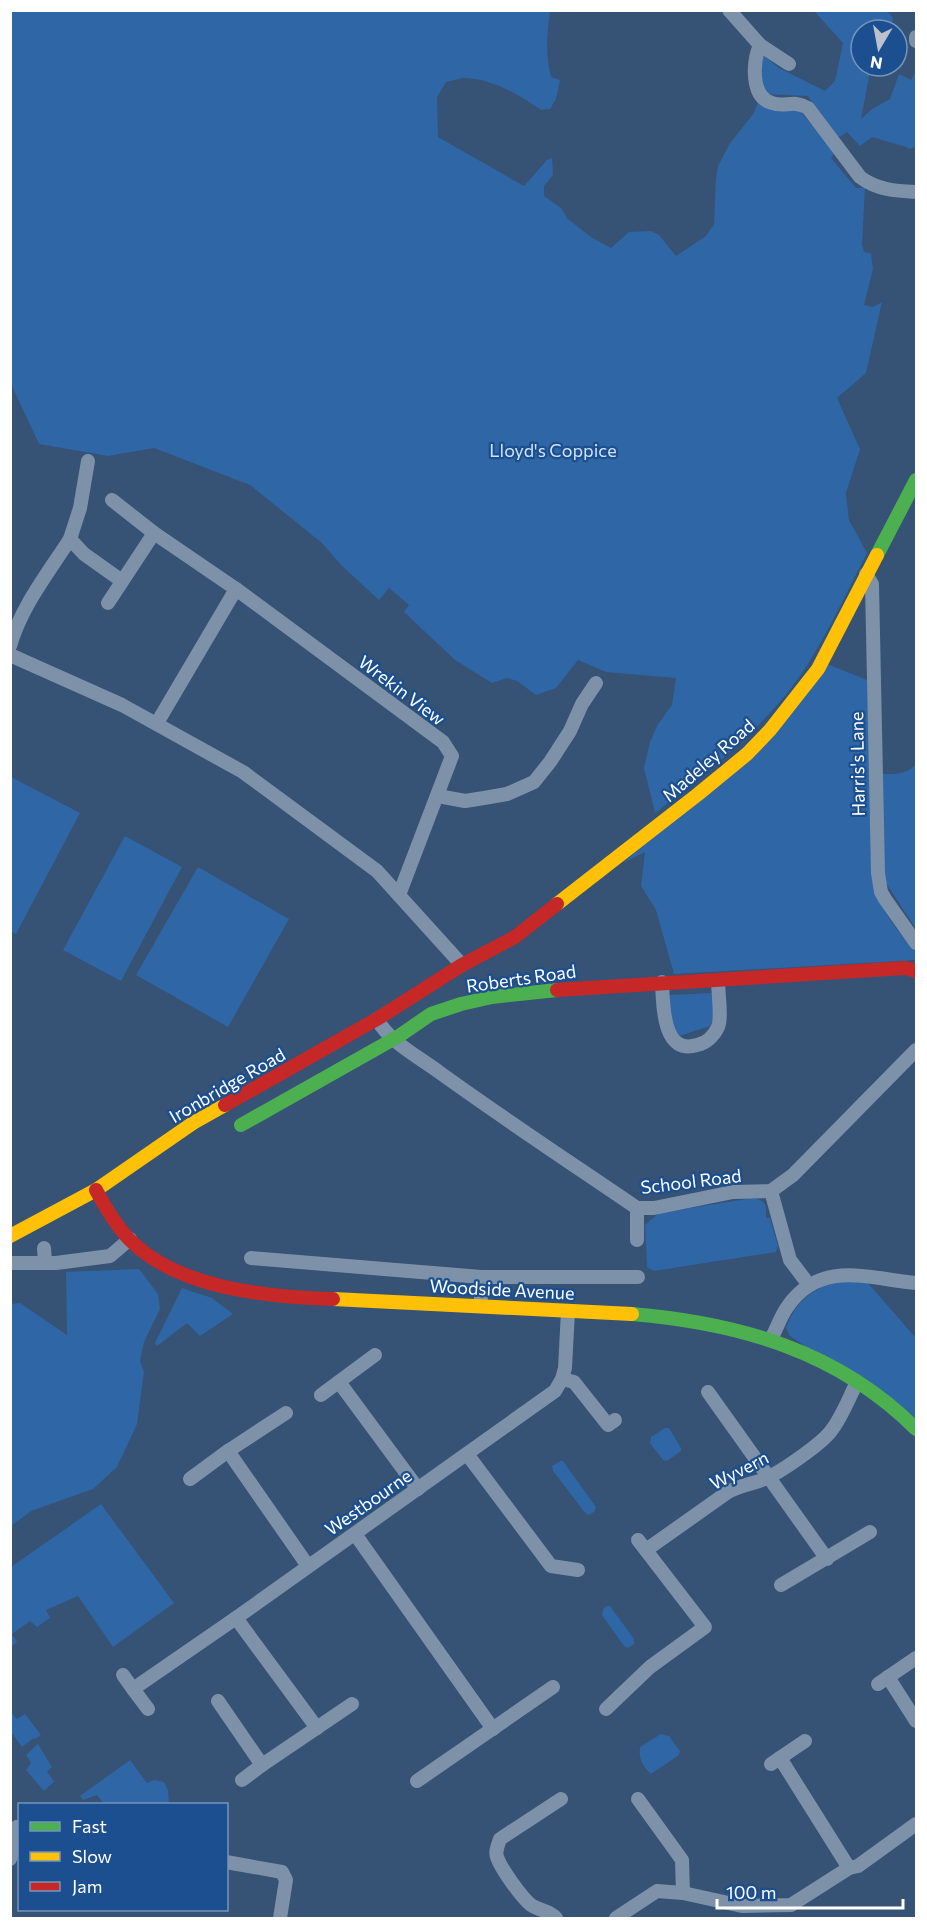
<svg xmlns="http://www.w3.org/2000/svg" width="927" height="1929" viewBox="0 0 927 1929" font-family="Commissioner,sans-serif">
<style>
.green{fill:#2f66a5}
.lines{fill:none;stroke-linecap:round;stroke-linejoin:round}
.street{stroke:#7d92a8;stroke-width:14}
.fast{stroke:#4caf50;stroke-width:14}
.slow{stroke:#ffc107;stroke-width:14}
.jam{stroke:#c62828;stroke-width:14}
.labels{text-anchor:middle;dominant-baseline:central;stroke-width:4.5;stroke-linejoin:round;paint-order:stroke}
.park-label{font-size:18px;fill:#cfe3fa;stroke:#1b4f8f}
.street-label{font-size:18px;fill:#fff;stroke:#1b4f8f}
</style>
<rect width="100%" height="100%" fill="#365274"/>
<!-- green -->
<g class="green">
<path d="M 10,11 L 550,11 C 547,35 545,52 551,77 L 560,80 L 556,99 L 550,109 L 541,110 C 519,95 493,79 465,78 C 459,78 452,81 446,82 L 437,97 L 438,137 L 524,186 L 547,160 L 552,158 L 553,175 L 544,186 L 544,196 L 561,208 L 568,219 L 591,237 L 611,248 L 629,232 L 651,231 L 659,235 L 676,256 L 706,236 L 714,224 L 716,178 L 718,166 L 730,143 L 754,113 L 758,102 L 772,109 L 798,109 L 835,152 L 831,158 L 856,188 L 865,188 L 862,244 L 864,252 L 871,254 L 873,269 L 864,305 L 873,307 L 882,302 L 866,373 L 837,398 L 860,449 L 846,493 L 849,520 L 867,553 C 842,601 819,654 785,696 C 747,741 701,778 655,813 L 644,768 L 650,742 L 658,724 L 672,705 L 676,678 L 606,672 L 578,660 L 556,688 L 536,695 L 517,681 L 507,678 L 492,683 L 455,660 L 404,612 L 409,605 L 389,588 L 379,600 L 341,565 L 322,543 L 250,485 L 154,448 L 108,456 L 39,444 L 11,384 Z"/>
<path d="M 814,11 L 887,11 L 893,18 L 891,30 L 861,30 L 861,66 L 868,66 L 869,77 L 861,119 L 872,109 L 890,99 L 899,74 L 911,80 L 916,70 L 916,93 L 915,94 L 916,96 L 916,146 L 910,149 L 906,147 L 872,137 L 860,146 L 847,132 L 835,140 L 808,96 L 765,94 C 761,82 756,67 764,56 L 779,68 L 825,91 L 835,81 L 843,43 Z"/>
<path d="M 827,664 L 867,680 L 874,884 C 881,912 898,931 916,952 L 916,960 L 674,974 L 656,910 L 641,886 L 645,852 L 623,863 L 652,838 Z"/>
<path d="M 916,763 L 916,929 L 884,880 L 882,774 C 895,774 909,775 916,763 Z"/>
<path d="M 11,777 L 80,813 L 16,934 L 10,931 Z"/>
<path d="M 125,836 L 182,867 L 121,981 L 63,950 Z"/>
<path d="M 198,867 L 289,919 L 228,1027 L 136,975 Z"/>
<path d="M 713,993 L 714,1019 L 710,1026 L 676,1037 L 672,1031 L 669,995 Z"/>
<path d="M 753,1198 C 767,1201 766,1205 766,1218 L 770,1218 L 778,1246 L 776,1252 L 654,1271 L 647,1267 L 645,1225 L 659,1213 Z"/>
<path d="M 139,1269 L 158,1294 L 160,1309 L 144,1342 L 140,1361 L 144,1372 L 137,1424 L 117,1467 L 93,1489 L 31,1511 L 11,1526 L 11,1304 L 20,1303 L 67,1335 L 66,1272 Z"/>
<path d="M 841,1280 L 867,1282 L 916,1338 L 916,1421 L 790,1336 L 786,1328 C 796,1300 814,1288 841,1280 Z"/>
<path d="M 182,1288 L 212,1298 L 233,1314 L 200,1336 L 187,1323 L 157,1346 L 155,1343 Z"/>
<path d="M 665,1428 L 669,1428 L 681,1448 L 681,1451 L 667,1461 L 663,1460 L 650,1443 L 651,1437 Z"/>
<path d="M 560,1461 L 563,1461 L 596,1507 L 594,1512 L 589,1515 L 586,1514 L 553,1471 L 552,1466 Z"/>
<path d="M 101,1504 L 174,1603 L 113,1647 L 78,1596 L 46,1610 L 50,1618 L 37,1627 L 30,1621 L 12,1634 L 17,1642 L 11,1647 L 11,1567 Z"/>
<path d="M 607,1606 L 610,1606 L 634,1639 L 634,1644 L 628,1648 L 624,1646 L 602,1615 L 603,1609 Z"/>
<path d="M 10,1711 L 17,1719 L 25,1714 L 41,1735 L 35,1739 L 34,1738 L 22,1747 L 11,1732 Z"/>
<path d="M 661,1734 L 669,1736 L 680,1751 L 679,1755 L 651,1774 C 643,1767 638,1758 640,1747 Z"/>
<path d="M 38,1744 L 52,1767 L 47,1771 L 54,1782 L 44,1791 L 26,1770 L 31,1763 L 26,1755 Z"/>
<path d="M 130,1760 L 147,1783 L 154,1780 L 164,1782 L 168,1790 L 169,1804 L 104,1804 L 97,1795 L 83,1800 L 80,1796 Z"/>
</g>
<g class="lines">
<!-- street -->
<g class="street">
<path d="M 729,10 L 760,45 C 753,61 750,97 772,103 C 786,108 792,99 808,108 L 860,177 C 877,190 896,191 916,192"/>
<path d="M 916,37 L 916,41"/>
<path d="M 760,45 L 789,64"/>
<path d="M 112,500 L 154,533 L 236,589 L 443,742 L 452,756 L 399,895"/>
<path d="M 70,539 L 80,508 L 88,461"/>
<path d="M 866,574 L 872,584 L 878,873 L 881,892 L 885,899 L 916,943"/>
<path d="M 108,603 L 154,533"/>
<path d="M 10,646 C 21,607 48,573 70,539 L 84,554 L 122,581"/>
<path d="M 10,655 L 122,705 L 243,772 L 377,871 L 462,965"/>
<path d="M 157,723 L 236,589"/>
<path d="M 438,796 L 465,801 L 484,798 L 507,794 L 534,782 L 550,762 L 570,731 L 582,704 L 596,683"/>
<path d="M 662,982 C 663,1003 662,1056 697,1045 C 706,1043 714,1036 718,1027 C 722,1018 718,992 718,980"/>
<path d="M 377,1019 C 389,1042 419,1057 439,1072 C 504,1119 571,1163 637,1208 L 654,1208 L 733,1192 L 771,1191 L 793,1175 L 916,1050"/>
<path d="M 771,1191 L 790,1260 L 809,1285"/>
<path d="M 637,1208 L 637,1240"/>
<path d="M 44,1248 L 45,1263"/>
<path d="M 251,1258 L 481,1277 L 638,1277"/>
<path d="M 10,1263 L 56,1263 L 110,1256 L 130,1239"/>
<path d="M 481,1306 L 481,1277"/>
<path d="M 771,1339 C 777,1328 781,1315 788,1306 C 821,1259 870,1279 916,1283"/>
<path d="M 562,1379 L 574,1382 L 608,1425 L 615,1420"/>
<path d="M 339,1382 L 418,1489"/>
<path d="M 708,1392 L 827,1559"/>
<path d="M 321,1395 L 375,1355"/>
<path d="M 228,1451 L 308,1566"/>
<path d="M 467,1454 L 551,1566 L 578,1570"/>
<path d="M 190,1479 L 228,1451 L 286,1413"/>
<path d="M 355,1534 L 493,1729"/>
<path d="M 646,1550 L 728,1492 C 742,1484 759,1483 771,1476 C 786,1468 821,1444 831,1431 C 842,1417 849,1398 857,1382"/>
<path d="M 781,1585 L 870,1532"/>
<path d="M 236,1618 L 317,1728"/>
<path d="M 123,1675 L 133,1689"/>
<path d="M 888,1677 L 916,1721"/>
<path d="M 878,1684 L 916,1658"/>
<path d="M 218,1701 L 262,1765 L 242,1780"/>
<path d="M 148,1709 L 133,1689 L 236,1618 L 555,1391 L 562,1379 L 565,1368 L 568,1311"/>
<path d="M 606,1709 L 650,1667 L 705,1627 L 638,1540"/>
<path d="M 780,1758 L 849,1868"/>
<path d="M 771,1764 L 805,1741"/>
<path d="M 262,1765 L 352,1704"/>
<path d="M 417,1781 L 553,1687"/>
<path d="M 638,1799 L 682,1860 L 683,1893"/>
<path d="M 10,1859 L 17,1827 L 20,1827"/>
<path d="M 226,1862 L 282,1872 L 286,1880 L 280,1918"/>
<path d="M 556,1918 C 549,1910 540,1911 531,1905 C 522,1898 501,1869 497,1857 C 495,1851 498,1845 500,1839 L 561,1799"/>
<path d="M 616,1918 L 657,1891 L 683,1893 L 742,1906 L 791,1905 L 849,1868 L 858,1866 L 916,1824"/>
</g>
<!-- fast -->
<g class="fast">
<path d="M 877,555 L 916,480"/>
<path d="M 241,1125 L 399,1036 L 431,1014 L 461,1004 L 492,997 L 557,990"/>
<path d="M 632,1314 C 739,1323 838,1351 916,1429"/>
</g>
<!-- slow -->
<g class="slow">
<path d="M 557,904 L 697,795 L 747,754 L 770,730 L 818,669 L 877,555"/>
<path d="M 10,1236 L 96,1190 L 193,1123 L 225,1105"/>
<path d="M 333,1299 L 632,1314"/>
</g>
<!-- jam -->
<g class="jam">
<path d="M 557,990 L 905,968 L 916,971"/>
<path d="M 225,1105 L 377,1019 L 462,965 L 515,937 L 557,904"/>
<path d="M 96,1190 C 106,1209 117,1228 133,1243 C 182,1289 268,1297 333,1299"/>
</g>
</g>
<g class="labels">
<!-- park labels -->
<g class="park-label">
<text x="553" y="450">Lloyd's Coppice</text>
</g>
<!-- street labels -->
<g class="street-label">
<text transform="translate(402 690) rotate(37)">Wrekin View</text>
<text transform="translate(708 760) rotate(-41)">Madeley Road</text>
<text transform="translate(857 764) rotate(-91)">Harris's Lane</text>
<text transform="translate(521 978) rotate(-8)">Roberts Road</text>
<text transform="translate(227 1085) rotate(-30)">Ironbridge Road</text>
<text transform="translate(691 1181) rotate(-7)">School Road</text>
<text transform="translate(502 1289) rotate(3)">Woodside Avenue</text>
<text transform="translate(739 1470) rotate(-27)">Wyvern</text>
<text transform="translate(368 1502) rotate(-35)">Westbourne</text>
</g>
</g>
<!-- border -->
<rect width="927" height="1929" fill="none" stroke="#ffffff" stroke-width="24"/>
<!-- legend -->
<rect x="18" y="1803" width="210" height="108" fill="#1b4f8f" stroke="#7695bc" stroke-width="1.5"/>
<rect x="30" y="1822" width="30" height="9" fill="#4caf50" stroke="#7695bc" stroke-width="1.5"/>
<text x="72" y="1833" font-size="18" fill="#ffffff">Fast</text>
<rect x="30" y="1852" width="30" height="9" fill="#ffc107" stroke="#7695bc" stroke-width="1.5"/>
<text x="72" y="1863" font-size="18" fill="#ffffff">Slow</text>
<rect x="30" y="1882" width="30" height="9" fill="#c62828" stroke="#7695bc" stroke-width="1.5"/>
<text x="72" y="1893" font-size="18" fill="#ffffff">Jam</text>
<!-- north arrow -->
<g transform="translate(879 48) rotate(190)"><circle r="28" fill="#1b4f8f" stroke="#7695bc" stroke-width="1.5"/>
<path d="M0-4.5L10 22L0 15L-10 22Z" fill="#b9c2ce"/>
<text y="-9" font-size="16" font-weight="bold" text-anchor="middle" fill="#ffffff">N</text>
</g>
<!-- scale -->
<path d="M717 1899v9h186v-9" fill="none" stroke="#ffffff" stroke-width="3"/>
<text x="726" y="1899" font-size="18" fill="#ffffff" stroke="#1b4f8f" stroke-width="4.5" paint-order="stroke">100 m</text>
</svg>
